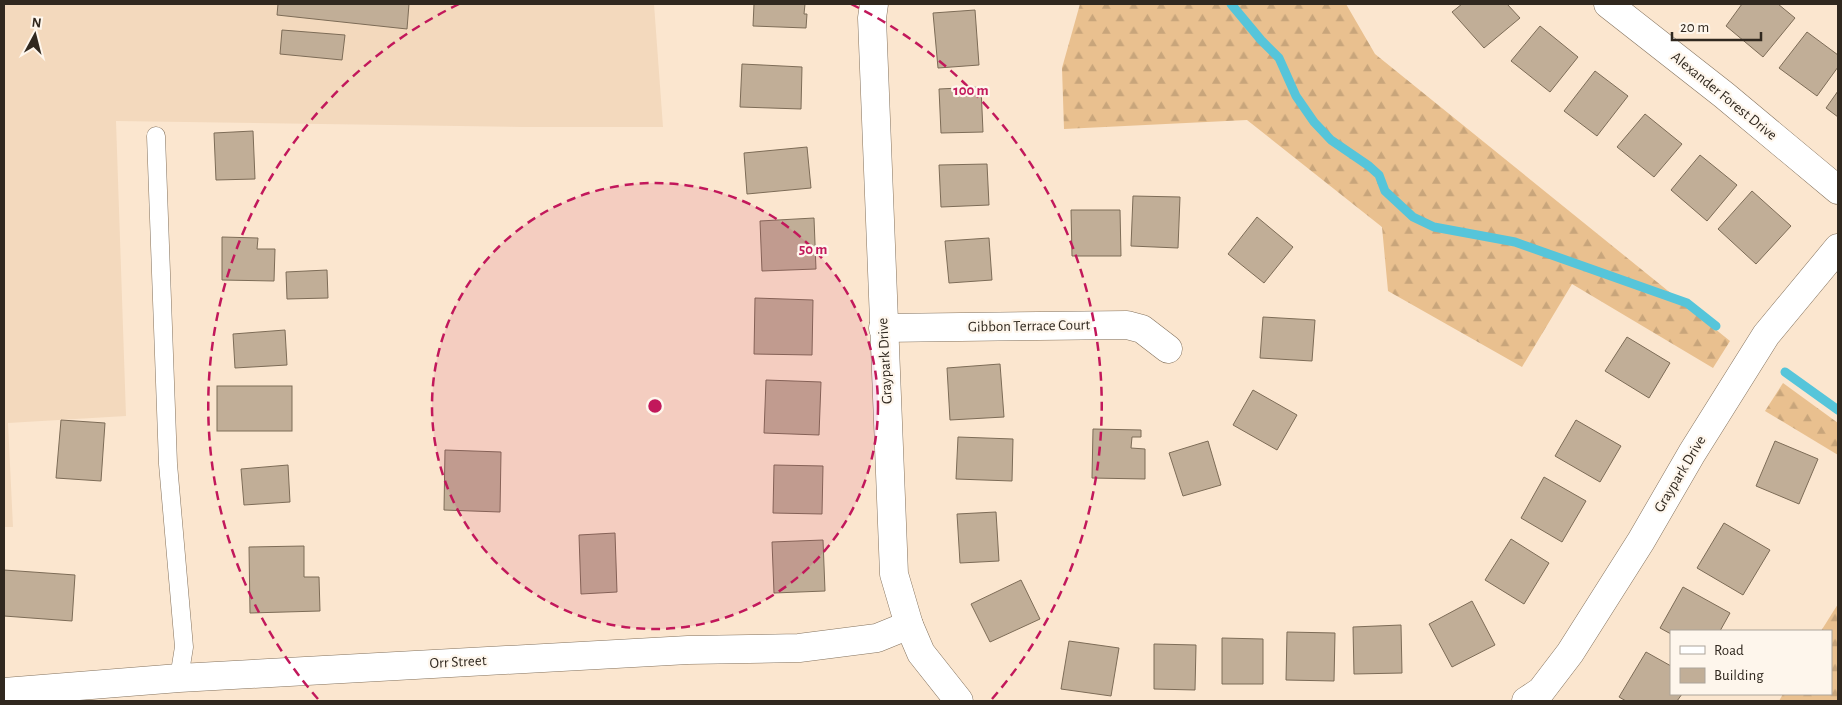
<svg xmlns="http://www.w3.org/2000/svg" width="1842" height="705" viewBox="0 0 1842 705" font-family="'Alegreya Sans',sans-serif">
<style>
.built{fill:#f3d9bd}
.forest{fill:url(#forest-firs)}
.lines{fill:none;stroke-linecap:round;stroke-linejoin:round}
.stream{stroke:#56c5da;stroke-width:9}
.building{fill:#c1ae97;stroke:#7d6c57}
.service-casing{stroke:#84725d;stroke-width:19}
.minor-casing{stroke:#84725d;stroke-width:29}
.service{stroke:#fff;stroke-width:18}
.minor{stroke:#fff;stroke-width:28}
.ring{fill:none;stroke:#c2185b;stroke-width:2.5;stroke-dasharray:9 6}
.labels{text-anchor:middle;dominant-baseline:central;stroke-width:4.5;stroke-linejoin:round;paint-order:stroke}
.street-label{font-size:15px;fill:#30281f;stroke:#fef6ec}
.centre{fill:#c2185b;stroke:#fef6ec;stroke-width:2.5}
.ring-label{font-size:15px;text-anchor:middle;font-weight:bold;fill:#c2185b;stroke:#fef6ec;stroke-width:4.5;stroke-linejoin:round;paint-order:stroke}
</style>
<defs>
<pattern id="forest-firs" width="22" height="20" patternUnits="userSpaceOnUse" patternTransform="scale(1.25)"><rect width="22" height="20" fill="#e9c08f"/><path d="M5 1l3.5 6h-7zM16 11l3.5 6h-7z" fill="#c8a57b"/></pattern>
</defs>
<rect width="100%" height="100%" fill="#fbe6cf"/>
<!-- built -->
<path class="built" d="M 4,4 L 654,4 L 663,127 L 523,127 L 116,121 L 126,416 L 8,423 L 13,527 L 4,527 Z"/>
<!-- forest -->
<g class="forest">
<path d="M 1080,4 L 1346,4 L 1375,54 L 1730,341 L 1713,368 L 1572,284 L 1522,367 L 1388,291 L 1382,227 L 1247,120 L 1064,129 L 1062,68 Z"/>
<path d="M 1783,383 L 1838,423 L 1838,455 L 1765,411 Z"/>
<path d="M 1838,604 L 1838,701 L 1779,701 L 1783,694 L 1831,694 L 1831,631 L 1821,631 Z"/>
</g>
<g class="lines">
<!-- stream -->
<g class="stream">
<path d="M 1231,4 L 1261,40 L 1279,58 L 1296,96 L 1314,122 L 1331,140 L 1369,166 L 1379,175 L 1385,191 L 1413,217 L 1434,227 L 1515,242 L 1687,303 L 1716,326"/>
<path d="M 1785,372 L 1838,410"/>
</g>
</g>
<!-- building -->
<g class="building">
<path d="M 278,4 L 409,4 L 407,29 L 277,15 Z"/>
<path d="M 754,4 L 805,4 L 804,14 L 807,14 L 806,28 L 753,26 Z"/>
<path d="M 1462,4 L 1507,4 L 1520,18 L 1484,48 L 1452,12 Z"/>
<path d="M 1742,4 L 1778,4 L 1795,18 L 1763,57 L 1726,26 Z"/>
<path d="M 975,10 L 979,65 L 938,68 L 933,13 Z"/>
<path d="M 1540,26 L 1578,57 L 1550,92 L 1511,61 Z"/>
<path d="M 282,30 L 345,35 L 342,60 L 280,54 Z"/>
<path d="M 1807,32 L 1838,55 L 1838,67 L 1817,96 L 1779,68 Z"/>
<path d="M 742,64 L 802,67 L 801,109 L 740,107 Z"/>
<path d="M 1595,71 L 1628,96 L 1597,136 L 1564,111 Z"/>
<path d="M 981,87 L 983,132 L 941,133 L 939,89 Z"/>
<path d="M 1838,91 L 1838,117 L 1826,108 Z"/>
<path d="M 1645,114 L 1682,144 L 1654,177 L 1617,147 Z"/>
<path d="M 253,131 L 255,179 L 216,180 L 214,133 Z"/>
<path d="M 807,147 L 811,188 L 747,194 L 744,153 Z"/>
<path d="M 1700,155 L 1737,185 L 1707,221 L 1671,190 Z"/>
<path d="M 987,164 L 989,205 L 941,207 L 939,165 Z"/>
<path d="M 1752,191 L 1791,226 L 1756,264 L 1718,229 Z"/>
<path d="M 1133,196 L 1180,197 L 1178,248 L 1131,246 Z"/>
<path d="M 1071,210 L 1120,210 L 1121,256 L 1072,256 Z"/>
<path d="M 1257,217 L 1293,247 L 1264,283 L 1228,254 Z"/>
<path d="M 814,218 L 816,269 L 762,271 L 760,221 Z"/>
<path d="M 222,237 L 258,238 L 257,249 L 275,249 L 274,281 L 222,280 Z"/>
<path d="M 989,238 L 992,280 L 949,283 L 945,241 Z"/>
<path d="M 327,270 L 328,298 L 287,299 L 286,272 Z"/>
<path d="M 755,298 L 813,300 L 812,355 L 754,354 Z"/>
<path d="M 1263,317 L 1315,320 L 1312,361 L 1260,358 Z"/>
<path d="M 285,330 L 287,365 L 235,368 L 233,334 Z"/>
<path d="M 1627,337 L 1670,363 L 1649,398 L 1605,371 Z"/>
<path d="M 1000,364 L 1004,417 L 950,420 L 947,368 Z"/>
<path d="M 766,380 L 821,382 L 819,435 L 764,433 Z"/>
<rect x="217" y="386" width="75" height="45"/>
<path d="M 1253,390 L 1297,415 L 1277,450 L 1233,425 Z"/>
<path d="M 61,420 L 105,423 L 101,481 L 56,478 Z"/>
<path d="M 1576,420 L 1621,446 L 1600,482 L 1555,456 Z"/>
<path d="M 1093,429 L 1141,430 L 1141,437 L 1132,437 L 1131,448 L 1145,449 L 1145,479 L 1092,478 Z"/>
<path d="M 958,437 L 1013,439 L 1012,481 L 956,479 Z"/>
<path d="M 1208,441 L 1221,485 L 1183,496 L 1169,453 Z"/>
<path d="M 1775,441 L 1818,459 L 1799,504 L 1756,486 Z"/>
<path d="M 445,450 L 501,452 L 500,512 L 444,510 Z"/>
<path d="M 288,465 L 290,502 L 244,505 L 241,469 Z"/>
<path d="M 774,465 L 823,466 L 822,514 L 773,513 Z"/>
<path d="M 1544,477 L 1586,501 L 1562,542 L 1521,518 Z"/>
<path d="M 996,512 L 999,561 L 960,563 L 957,514 Z"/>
<path d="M 1724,523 L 1770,550 L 1743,595 L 1697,568 Z"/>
<path d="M 615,533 L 617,592 L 581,594 L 579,535 Z"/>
<path d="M 1511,539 L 1549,563 L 1524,604 L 1485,580 Z"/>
<path d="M 823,540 L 825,591 L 774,593 L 772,542 Z"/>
<path d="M 304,546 L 304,577 L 319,577 L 320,611 L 250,613 L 249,547 Z"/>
<path d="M 4,570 L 75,575 L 72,621 L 4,616 Z"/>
<path d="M 1021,580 L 1040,619 L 990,642 L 971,604 Z"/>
<path d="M 1683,587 L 1730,613 L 1720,631 L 1671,631 L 1671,634 L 1660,628 Z"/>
<path d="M 1472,601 L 1495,645 L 1452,667 L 1429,624 Z"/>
<path d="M 1401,625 L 1402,673 L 1354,674 L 1353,627 Z"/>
<path d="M 1287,632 L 1335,633 L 1334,681 L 1286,680 Z"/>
<path d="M 1222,638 L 1263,639 L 1263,684 L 1222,684 Z"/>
<path d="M 1069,641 L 1119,648 L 1111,696 L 1061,689 Z"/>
<path d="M 1154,644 L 1196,645 L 1195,690 L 1154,689 Z"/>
<path d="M 1646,652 L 1671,666 L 1671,694 L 1682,694 L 1677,701 L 1626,701 L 1619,697 Z"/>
</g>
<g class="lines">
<!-- service casing -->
<g class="service-casing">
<path id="service" d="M 156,136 L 168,464 L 184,647 L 179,678"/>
</g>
<!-- minor casing -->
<g class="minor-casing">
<g id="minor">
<path d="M 874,4 L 872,18 L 894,574 L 909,625 L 921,653 L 959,701"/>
<path d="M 1608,4 L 1724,95 L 1838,190"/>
<path d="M 883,328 L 1127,325 L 1142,329 L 1168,349"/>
<path d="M 4,692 L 179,678 L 688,650 L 799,648 L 877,638 L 909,625"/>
<path d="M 1526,701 L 1541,691 L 1570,653 L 1641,541 L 1692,453 L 1766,335 L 1838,248"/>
</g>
</g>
<!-- service -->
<use href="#service" class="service"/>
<!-- minor -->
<use href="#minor" class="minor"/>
</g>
<!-- distance rings -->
<circle cx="655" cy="406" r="223" fill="#c2185b" fill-opacity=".12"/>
<g class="ring">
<circle cx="655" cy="406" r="223"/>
<path d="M318 699A447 447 0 0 1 459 4M851 4A447 447 0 0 1 992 699"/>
</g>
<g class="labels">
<!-- street labels -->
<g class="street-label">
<text transform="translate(1724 96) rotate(39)">Alexander Forest Drive</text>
<text transform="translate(1029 326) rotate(-1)">Gibbon Terrace Court</text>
<text transform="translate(885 361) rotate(-93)">Graypark Drive</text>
<text transform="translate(1680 474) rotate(-59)">Graypark Drive</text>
<text transform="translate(458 662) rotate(-3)">Orr Street</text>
</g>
</g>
<circle cx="655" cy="406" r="8" class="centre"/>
<g class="ring-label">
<text x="971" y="95">100 m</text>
<text x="813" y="254">50 m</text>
</g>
<!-- border -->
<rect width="1842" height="705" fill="none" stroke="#30281f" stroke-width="10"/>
<!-- legend -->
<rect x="1670" y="630" width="162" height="65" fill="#fef6ec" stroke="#aca49a"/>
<rect x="1680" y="646" width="25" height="8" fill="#ffffff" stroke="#aca49a"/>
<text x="1714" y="655" font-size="15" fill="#30281f">Road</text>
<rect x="1680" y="668" width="25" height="15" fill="#c1ae97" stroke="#aca49a"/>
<text x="1714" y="680" font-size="15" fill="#30281f">Building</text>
<!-- north arrow -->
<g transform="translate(35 35) rotate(7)" stroke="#fef6ec" stroke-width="4" paint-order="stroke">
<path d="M0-4L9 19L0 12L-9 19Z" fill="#30281f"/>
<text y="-8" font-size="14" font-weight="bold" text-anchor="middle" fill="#30281f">N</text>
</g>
<!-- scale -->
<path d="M1672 32v8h89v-8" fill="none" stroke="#30281f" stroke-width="2.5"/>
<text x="1680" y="32" font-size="15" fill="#30281f" stroke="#fef6ec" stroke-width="4" paint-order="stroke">20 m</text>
</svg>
